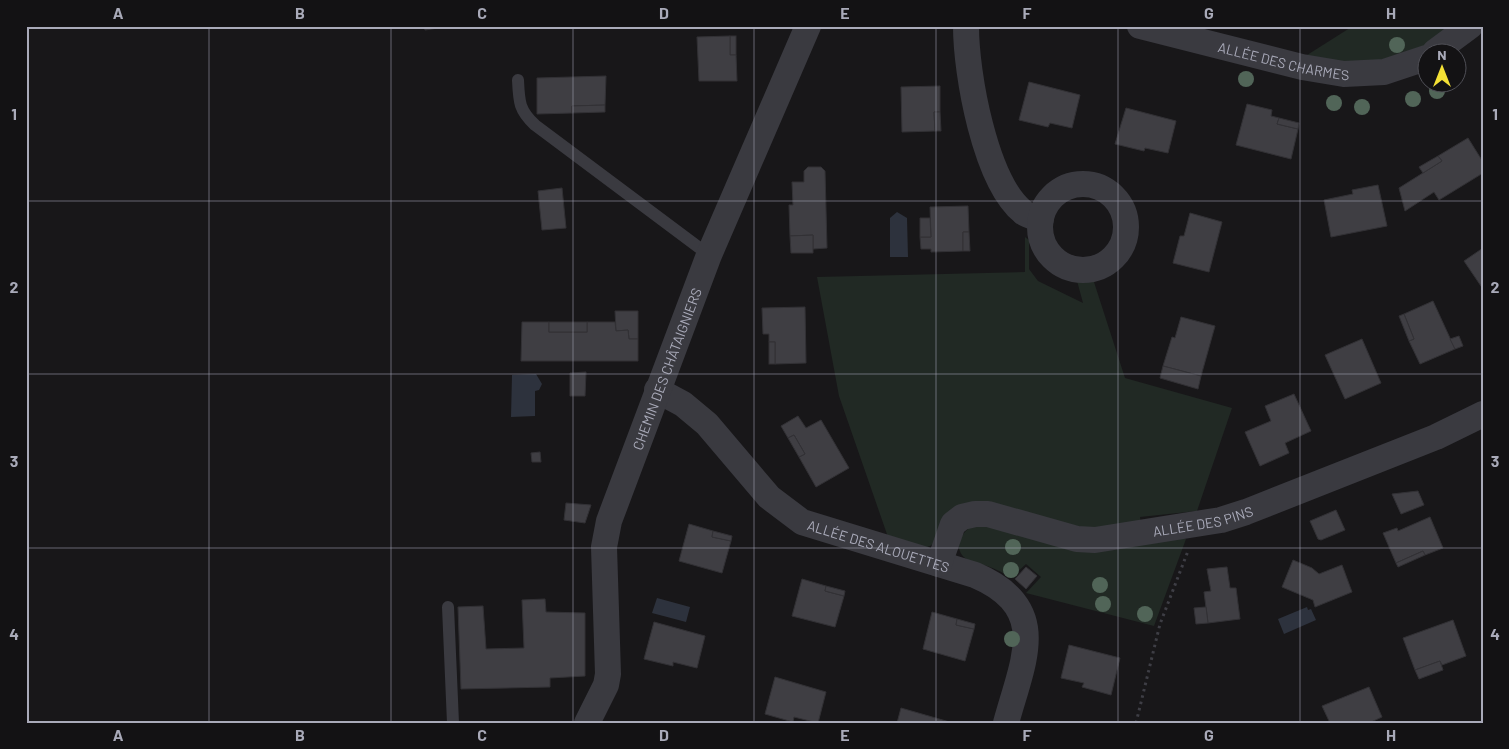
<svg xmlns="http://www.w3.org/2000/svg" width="1509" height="749" viewBox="0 0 1509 749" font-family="Barlow,sans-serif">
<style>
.green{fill:#212924}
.water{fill:#2d323d}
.building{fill:#3f3e43;stroke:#323135}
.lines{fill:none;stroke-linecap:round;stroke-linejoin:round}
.path{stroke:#3e3e45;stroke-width:3;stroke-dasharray:2.5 4;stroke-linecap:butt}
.lane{stroke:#3a3a40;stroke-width:12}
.street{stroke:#3a3a40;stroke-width:26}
.tree{fill:#516558}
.grid{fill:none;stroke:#a9aab9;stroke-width:1;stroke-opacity:0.55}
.labels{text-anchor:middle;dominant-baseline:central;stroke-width:4;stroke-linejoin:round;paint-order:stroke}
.street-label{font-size:14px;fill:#a9aab9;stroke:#131214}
.neatline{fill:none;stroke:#a9aab9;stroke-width:2}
.grid-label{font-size:16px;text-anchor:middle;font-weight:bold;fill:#a9aab9}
</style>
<rect width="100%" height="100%" fill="#181719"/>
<!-- green -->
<g class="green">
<path d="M 1353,26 L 1453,26 L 1420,50 L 1365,64 L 1304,57 Z"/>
<path d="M 1025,237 L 1029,240 L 1029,269 L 1038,281 L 1083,303 L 1076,277 L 1093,279 L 1125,378 L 1232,408 L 1197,511 L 1140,517 L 1141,524 L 1092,530 L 990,504 L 930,546 L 922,549 L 889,540 L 839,396 L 817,277 L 1025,272 Z"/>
<path d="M 976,524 L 1186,539 L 1154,626 L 1026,593 L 1041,577 L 1026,564 L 1011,578 C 1004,573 996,569 987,566 C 981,564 973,564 968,560 C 950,549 962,530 976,524 Z"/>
</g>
<!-- water -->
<g class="water">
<path d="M 897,212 L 907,218 L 908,257 L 890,257 L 890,218 Z"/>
<path d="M 536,374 L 542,384 L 539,390 L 535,391 L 535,416 L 511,417 L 512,375 Z"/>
<path d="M 657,598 L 690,607 L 686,622 L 652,613 Z"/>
<path d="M 1307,607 L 1308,610 L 1311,609 L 1316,620 L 1284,634 L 1278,619 Z"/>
</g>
<!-- building -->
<g class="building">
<path d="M 424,26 L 444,26 L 445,27 L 425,30 Z"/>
<rect x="730" y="36" width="6" height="19"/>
<path d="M 730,36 L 730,55 L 736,55 L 737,81 L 699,81 L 697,37 Z"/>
<path d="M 606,76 L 605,105 L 572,106 L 572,113 L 537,114 L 537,78 Z"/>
<path d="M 1029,82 L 1080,95 L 1072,128 L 1050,123 L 1048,127 L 1019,120 Z"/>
<path d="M 940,86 L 940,112 L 934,112 L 935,131 L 902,132 L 901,87 Z"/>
<path d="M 1247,104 L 1272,110 L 1271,116 L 1279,118 L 1277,124 L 1298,129 L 1291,159 L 1236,145 Z"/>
<path d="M 605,105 L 605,112 L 572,113 L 572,106 Z"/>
<path d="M 1126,108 L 1176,121 L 1168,153 L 1145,148 L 1144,151 L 1115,144 Z"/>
<path d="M 934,112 L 940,112 L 941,131 L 935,131 Z"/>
<path d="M 1279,118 L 1299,123 L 1298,129 L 1277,124 Z"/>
<path d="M 1468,138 L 1483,162 L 1483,173 L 1439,200 L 1434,192 L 1405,211 L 1399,188 L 1442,161 L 1438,156 Z"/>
<path d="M 1438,156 L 1442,161 L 1423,173 L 1419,167 Z"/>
<path d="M 808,167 L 821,167 L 825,171 L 827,248 L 813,249 L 813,235 L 790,236 L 789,205 L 793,205 L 792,182 L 804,182 L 804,171 Z"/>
<path d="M 1378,185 L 1387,226 L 1331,237 L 1324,200 L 1353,194 L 1352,190 Z"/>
<path d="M 562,188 L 566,228 L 542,230 L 538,191 Z"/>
<path d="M 968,206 L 969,232 L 963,232 L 963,251 L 931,252 L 931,249 L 921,249 L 920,237 L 931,237 L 930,207 Z"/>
<path d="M 1190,213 L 1222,222 L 1209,272 L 1173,263 L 1180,236 L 1184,236 Z"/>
<path d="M 920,218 L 930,218 L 931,237 L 920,237 Z"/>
<path d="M 963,232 L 969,232 L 970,251 L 963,251 Z"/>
<path d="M 813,235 L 813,253 L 791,253 L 790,236 Z"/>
<path d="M 1483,248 L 1483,289 L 1464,261 Z"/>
<path d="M 1433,301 L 1455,349 L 1420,364 L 1409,341 L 1414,339 L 1404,314 Z"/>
<path d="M 805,307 L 806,363 L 775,364 L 775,342 L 769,342 L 769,334 L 763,334 L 762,308 Z"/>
<path d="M 615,311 L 638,311 L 638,339 L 629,339 L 628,330 L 616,331 Z"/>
<path d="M 1404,314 L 1414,339 L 1409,341 L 1399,316 Z"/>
<path d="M 1181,317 L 1215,326 L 1201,376 L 1163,366 L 1172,337 L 1175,338 Z"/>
<path d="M 522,322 L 549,322 L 549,332 L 587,332 L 587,322 L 615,322 L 616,331 L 628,330 L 629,339 L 638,339 L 638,361 L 521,361 Z"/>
<rect x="549" y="322" width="38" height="10"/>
<path d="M 1459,336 L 1463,346 L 1455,349 L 1450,339 Z"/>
<path d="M 1362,339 L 1381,383 L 1345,399 L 1325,355 Z"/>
<rect x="769" y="342" width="6" height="22"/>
<path d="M 1163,366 L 1201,376 L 1198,389 L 1160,378 Z"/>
<path d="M 586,372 L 585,396 L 570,396 L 570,373 Z"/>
<path d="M 1294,394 L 1311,431 L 1285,443 L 1289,453 L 1260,466 L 1245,432 L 1271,421 L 1265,406 Z"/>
<path d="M 798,416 L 806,428 L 821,420 L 849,468 L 816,487 L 799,457 L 805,454 L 794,435 L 788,438 L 781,426 Z"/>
<path d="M 794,435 L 805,454 L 799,457 L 788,438 Z"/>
<path d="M 540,452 L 541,462 L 532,462 L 531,453 Z"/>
<path d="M 1418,491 L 1424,505 L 1401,514 L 1392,494 Z"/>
<path d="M 566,503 L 591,505 L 585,523 L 564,520 Z"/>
<path d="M 1336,510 L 1345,530 L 1321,540 L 1318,539 L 1310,521 Z"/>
<path d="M 1430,517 L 1443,548 L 1425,555 L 1423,551 L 1396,563 L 1383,533 L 1397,528 L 1398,531 Z"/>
<path d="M 689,524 L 713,531 L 712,537 L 731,541 L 722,573 L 679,561 Z"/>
<path d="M 713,531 L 732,536 L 731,541 L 712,537 Z"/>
<path d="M 1423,551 L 1425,555 L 1398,567 L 1396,563 Z"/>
<path d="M 1293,560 L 1312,568 L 1319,574 L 1342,565 L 1352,592 L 1315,607 L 1313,600 L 1282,587 Z"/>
<path d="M 1026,567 L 1037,576 L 1026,589 L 1015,579 Z"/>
<path d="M 1227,567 L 1230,588 L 1236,588 L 1240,619 L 1208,623 L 1204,592 L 1211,591 L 1207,569 Z"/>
<path d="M 802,579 L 826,586 L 825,591 L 844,596 L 835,627 L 792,616 Z"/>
<path d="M 826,586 L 845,591 L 844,596 L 825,591 Z"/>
<path d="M 545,599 L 546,612 L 585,613 L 585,676 L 550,678 L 550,687 L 461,689 L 458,607 L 483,606 L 486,649 L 524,648 L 522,600 Z"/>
<path d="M 1206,607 L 1208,623 L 1196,624 L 1194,608 Z"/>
<path d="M 932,612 L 957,619 L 956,625 L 974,629 L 965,661 L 923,649 Z"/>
<path d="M 957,619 L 975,624 L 974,629 L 956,625 Z"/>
<path d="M 1453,620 L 1466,656 L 1442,665 L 1440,661 L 1415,670 L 1403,638 Z"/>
<path d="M 654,622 L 705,636 L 697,668 L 673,662 L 673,666 L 644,659 Z"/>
<path d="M 1069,645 L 1120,658 L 1111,695 L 1082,687 L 1084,683 L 1061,678 Z"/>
<path d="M 1440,661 L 1443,670 L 1419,679 L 1415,670 Z"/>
<path d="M 775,677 L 826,692 L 818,723 L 794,717 L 793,722 L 765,714 Z"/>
<path d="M 1369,687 L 1382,717 L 1369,723 L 1330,723 L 1322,706 Z"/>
<path d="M 901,708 L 953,723 L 897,723 Z"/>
</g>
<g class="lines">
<!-- path -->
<path class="path" d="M 1136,723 L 1160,624 L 1188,551"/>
<!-- lane -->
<g class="lane">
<path d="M 518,80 C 519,102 519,110 535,125 L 709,255"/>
<path d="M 448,607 L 453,723"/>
</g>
<!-- street -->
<g class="street">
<path d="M 966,26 C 966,74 985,181 1023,212 C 1027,216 1035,217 1041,219"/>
<path id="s1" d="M 1140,26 L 1302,67 L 1344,74 L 1384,72 L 1426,58"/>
<path d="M 1435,52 L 1470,26"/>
<circle cx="1083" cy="227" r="43"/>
<path id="s2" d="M 657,390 L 683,404 L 707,424 L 769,497 L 802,522 L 975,575 C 1052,608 1023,660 1006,723"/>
<path id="s3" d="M 939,564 L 953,524 L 962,517 L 975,514 L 988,514 L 1077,539 L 1095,540 L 1221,520 L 1246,512 L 1436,437 L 1483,414"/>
<path id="s4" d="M 587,723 L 606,685 L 608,674 L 604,547 L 609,521 L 709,255 L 808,26"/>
</g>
</g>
<!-- trees -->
<g class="tree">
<circle cx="1397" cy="45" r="8"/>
<circle cx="1246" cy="79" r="8"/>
<circle cx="1437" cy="91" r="8"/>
<circle cx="1413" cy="99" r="8"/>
<circle cx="1334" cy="103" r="8"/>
<circle cx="1362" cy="107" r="8"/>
<circle cx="1013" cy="547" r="8"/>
<circle cx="1011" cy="570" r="8"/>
<circle cx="1100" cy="585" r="8"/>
<circle cx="1103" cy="604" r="8"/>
<circle cx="1145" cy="614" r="8"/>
<circle cx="1012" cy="639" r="8"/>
</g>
<!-- grid -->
<path class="grid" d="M 209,26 L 209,723M 391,26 L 391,723M 573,26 L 573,723M 754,26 L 754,723M 936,26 L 936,723M 1118,26 L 1118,723M 1300,26 L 1300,723M 26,201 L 1483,201M 26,374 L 1483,374M 26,548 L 1483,548"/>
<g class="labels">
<!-- street labels -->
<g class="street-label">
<text stroke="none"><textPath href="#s1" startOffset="148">ALLÉE DES CHARMES</textPath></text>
<text stroke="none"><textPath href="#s4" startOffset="370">CHEMIN DES CHÂTAIGNIERS</textPath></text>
<text stroke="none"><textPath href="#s3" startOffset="300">ALLÉE DES PINS</textPath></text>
<text stroke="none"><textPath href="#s2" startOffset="278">ALLÉE DES ALOUETTES</textPath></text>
</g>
</g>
<!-- border -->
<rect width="1509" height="749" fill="none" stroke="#131214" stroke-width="55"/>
<!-- north arrow -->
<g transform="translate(1442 68)"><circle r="24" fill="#131214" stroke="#4f4f56"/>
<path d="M0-4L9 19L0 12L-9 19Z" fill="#f3e035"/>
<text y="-8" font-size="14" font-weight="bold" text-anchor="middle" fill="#a9aab9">N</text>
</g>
<rect x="28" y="28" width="1454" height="694" class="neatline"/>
<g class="grid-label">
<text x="118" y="19">A</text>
<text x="300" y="19">B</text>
<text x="482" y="19">C</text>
<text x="664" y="19">D</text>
<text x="845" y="19">E</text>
<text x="1027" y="19">F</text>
<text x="1209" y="19">G</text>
<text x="1391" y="19">H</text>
<text x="14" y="120">1</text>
<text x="1495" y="120">1</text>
<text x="14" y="293">2</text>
<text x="1495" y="293">2</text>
<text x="14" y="467">3</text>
<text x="1495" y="467">3</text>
<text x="14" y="640">4</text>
<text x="1495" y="640">4</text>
<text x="118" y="741">A</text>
<text x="300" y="741">B</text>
<text x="482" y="741">C</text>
<text x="664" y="741">D</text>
<text x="845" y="741">E</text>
<text x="1027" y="741">F</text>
<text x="1209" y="741">G</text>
<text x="1391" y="741">H</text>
</g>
</svg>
